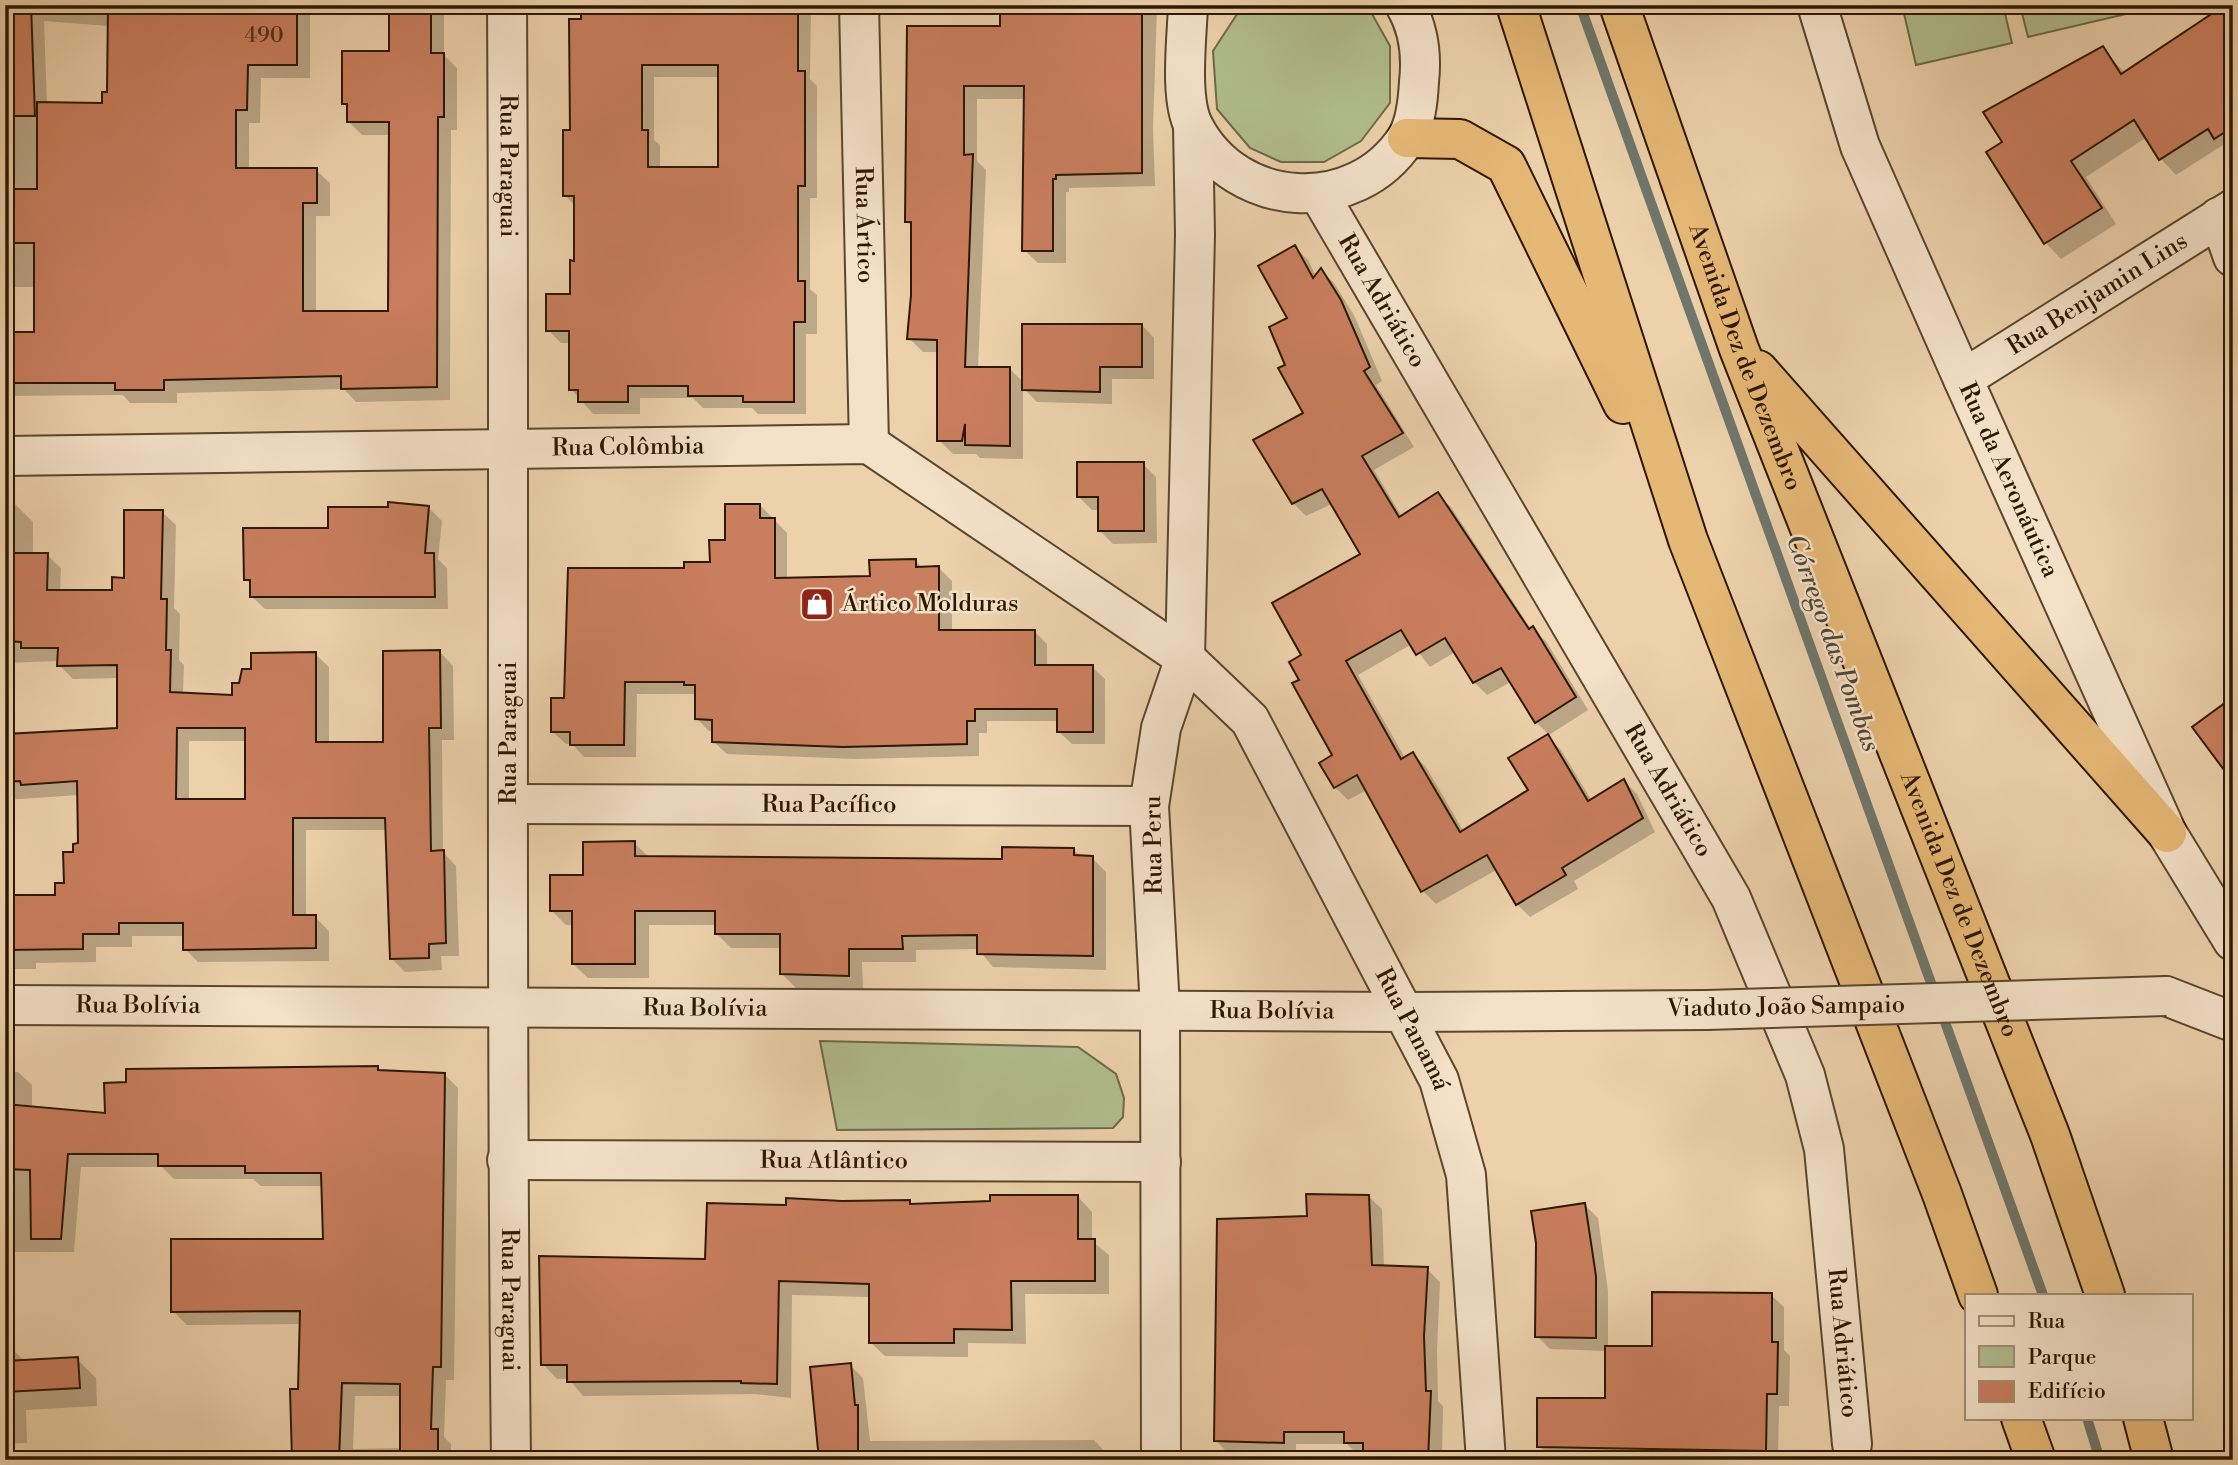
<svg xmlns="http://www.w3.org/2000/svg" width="2238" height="1465" viewBox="0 0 2238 1465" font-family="'Libre Bodoni',serif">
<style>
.green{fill:#b1bd8e;stroke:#6e6a47;stroke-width:2}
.shadow{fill:#0003;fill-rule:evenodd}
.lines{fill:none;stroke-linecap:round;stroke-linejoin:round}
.stream{stroke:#6f766b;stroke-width:10}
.building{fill:#c97e5e;stroke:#2c1700;stroke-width:2;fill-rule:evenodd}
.minor-casing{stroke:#5c462b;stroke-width:42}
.highway-casing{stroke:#2c1700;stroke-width:42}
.minor{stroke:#f3e1c8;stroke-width:38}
.highway{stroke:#e6b876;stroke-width:38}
.minor-bridge-casing{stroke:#5c462b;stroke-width:42;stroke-linecap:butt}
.minor-bridge{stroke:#f3e1c8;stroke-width:38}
.labels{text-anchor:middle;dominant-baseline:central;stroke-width:5;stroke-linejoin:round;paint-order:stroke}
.number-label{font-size:21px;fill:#533118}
.street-label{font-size:24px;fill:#2c1700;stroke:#f3e1c8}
.poi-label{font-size:24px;fill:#2c1700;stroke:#f3e1c8;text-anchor:start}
.water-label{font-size:26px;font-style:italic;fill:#4e4635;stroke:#f3e1c8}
</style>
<rect width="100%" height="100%" fill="#ecd1ab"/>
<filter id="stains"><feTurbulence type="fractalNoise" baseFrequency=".00286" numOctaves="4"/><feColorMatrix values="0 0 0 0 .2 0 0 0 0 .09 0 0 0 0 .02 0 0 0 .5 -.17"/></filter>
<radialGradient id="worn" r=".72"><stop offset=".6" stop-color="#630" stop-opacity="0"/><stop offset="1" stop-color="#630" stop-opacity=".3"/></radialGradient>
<!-- green -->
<g class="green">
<path d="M 1243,5 L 1367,5 L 1390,46 L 1390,103 L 1361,141 L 1324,162 L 1281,162 L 1250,148 L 1217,109 L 1213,51 Z"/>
<path d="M 1902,5 L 2003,5 L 2012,43 L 1916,65 Z"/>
<path d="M 2020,5 L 2124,5 L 2126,14 L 2028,37 Z"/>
<path d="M 820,1041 L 1078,1047 L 1116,1074 L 1124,1098 L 1123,1117 L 1113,1128 L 837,1130 Z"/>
</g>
<!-- shadow -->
<g class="shadow">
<path d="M 5,5 L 310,5 L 310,78 L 261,78 L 260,123 L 249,123 L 249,170 L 316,170 L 330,183 L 330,216 L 316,216 L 316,313 L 390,313 L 391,135 L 362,135 L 348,121 L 348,108 L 344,103 L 391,53 L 391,5 L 444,5 L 444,55 L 457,68 L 457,130 L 451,130 L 450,400 L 356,402 L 344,389 L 177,393 L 177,403 L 130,403 L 123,395 L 5,396 L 5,334 L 35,334 L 35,287 L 5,287 ZM 44,21 L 109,26 L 109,93 L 104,104 L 47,104 Z"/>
<path d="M 595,5 L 811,5 L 810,79 L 817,86 L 817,198 L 810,198 L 810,289 L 817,295 L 817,334 L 806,334 L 806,414 L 758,414 L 752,408 L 703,408 L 693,398 L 640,398 L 640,414 L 593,414 L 571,389 L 571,343 L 561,343 L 548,330 L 572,296 L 576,262 L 576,207 L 565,195 L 583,21 L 596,11 ZM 654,77 L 720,77 L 720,168 L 660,168 L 660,145 L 654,140 Z"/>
<path d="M 1008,5 L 1154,5 L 1157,8 L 1153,128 L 1155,186 L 1069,188 L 1069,192 L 1066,192 L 1066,263 L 1038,263 L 1024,250 L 1025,99 L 977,99 L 977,161 L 986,170 L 978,369 L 1009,368 L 1024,383 L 1142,325 L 1154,338 L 1154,379 L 1112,379 L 1112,404 L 1037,402 L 1023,388 L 1023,459 L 980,458 L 976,454 L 953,454 L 939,440 L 939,352 L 923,352 L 909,338 L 913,227 L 907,222 L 909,28 L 1001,28 Z"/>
<path d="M 2211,5 L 2233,5 L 2233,153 L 2223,145 L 2176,175 L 2161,159 L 2147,137 L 2086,177 L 2116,224 L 2061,259 L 2046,243 L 2102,48 L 2125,73 L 2216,13 Z"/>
<path d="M 1295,247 L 1308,260 L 1316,276 L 1321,270 L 1334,283 L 1354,315 L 1382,381 L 1376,385 L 1414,447 L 1374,470 L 1402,517 L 1437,494 L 1451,507 L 1531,629 L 1546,641 L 1588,710 L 1549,735 L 1536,722 L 1511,682 L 1487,695 L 1474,682 L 1455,652 L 1430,667 L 1412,644 L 1358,675 L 1405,758 L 1413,754 L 1426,767 L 1464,832 L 1530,791 L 1547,737 L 1561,750 L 1592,801 L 1624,781 L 1637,794 L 1655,832 L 1574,881 L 1578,889 L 1530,917 L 1517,904 L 1498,869 L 1436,904 L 1423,891 L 1367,790 L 1348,800 L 1335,787 L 1321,763 L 1334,756 L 1301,680 L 1304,656 L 1362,554 L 1332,504 L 1306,516 L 1293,503 L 1305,413 L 1287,366 Z"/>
<path d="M 1143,464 L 1156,477 L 1157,543 L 1113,544 L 1099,530 L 1099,510 L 1092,510 L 1079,497 Z"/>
<path d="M 5,499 L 10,499 L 33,522 L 33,554 L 47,555 L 61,568 L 60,592 L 114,592 L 125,579 L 162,512 L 176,525 L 174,608 L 180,614 L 179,660 L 184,665 L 183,694 L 233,697 L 253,670 L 315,654 L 329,667 L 329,744 L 385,744 L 440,652 L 453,666 L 454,740 L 442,740 L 443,852 L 456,866 L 459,956 L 441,956 L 442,970 L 405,972 L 391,958 L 387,830 L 306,830 L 306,917 L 315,917 L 329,931 L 329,961 L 198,962 L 185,949 L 185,936 L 132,936 L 132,947 L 96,947 L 96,962 L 36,963 L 36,969 L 5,969 L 5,879 L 7,896 L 56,896 L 66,885 L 79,845 L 79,795 L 5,800 L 5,735 L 119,730 L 119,678 L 73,679 L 59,665 L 59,661 L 5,663 ZM 189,741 L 247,741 L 247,801 L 189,801 Z"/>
<path d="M 760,505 L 787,533 L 787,579 L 872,578 L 915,561 L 923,568 L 939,568 L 952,581 L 952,632 L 1035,632 L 1047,644 L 1047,667 L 1092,667 L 1105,679 L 1105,744 L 1072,744 L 1059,732 L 1059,721 L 987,721 L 987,733 L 979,733 L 979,756 L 856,759 L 727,754 L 714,742 L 714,731 L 709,731 L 696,718 L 695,694 L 637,694 L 636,757 L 584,757 L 572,744 L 566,744 L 553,732 L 566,700 L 686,570 L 712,564 Z"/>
<path d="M 429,508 L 442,521 L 438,559 L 447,568 L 448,609 L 265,609 L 251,596 L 251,585 L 246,579 Z"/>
<path d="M 634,843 L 649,857 L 1004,861 L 1074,850 L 1081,857 L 1092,858 L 1106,872 L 1106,970 L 993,967 L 978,949 L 916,950 L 916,962 L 862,962 L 863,989 L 796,988 L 782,974 L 782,948 L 731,948 L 717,934 L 717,925 L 649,925 L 649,978 L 588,978 L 573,964 L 573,925 L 566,925 L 551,910 L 585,877 Z"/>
<path d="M 378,1068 L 382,1072 L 444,1074 L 458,1088 L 454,1380 L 446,1380 L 444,1437 L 451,1444 L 451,1460 L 294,1460 L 301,1324 L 187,1325 L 173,1311 L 325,1241 L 323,1186 L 261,1186 L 253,1179 L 174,1179 L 162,1167 L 81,1167 L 74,1252 L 5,1252 L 5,1072 L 18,1072 L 32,1085 L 32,1108 L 106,1115 ZM 355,1396 L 402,1396 L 402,1448 L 353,1449 Z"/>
<path d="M 1368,1196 L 1382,1209 L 1384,1267 L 1427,1269 L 1440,1282 L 1437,1350 L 1438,1401 L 1443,1406 L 1442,1460 L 1365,1460 L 1365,1456 L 1359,1456 L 1347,1444 L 1296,1444 L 1296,1456 L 1273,1455 L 1273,1460 L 1229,1460 L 1229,1454 L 1216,1441 L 1308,1218 Z"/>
<path d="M 1078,1197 L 1092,1212 L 1092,1241 L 1109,1255 L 1109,1294 L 1025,1294 L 1026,1344 L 968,1343 L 968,1357 L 885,1356 L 870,1342 L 870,1297 L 792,1295 L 791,1398 L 755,1394 L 583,1396 L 569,1379 L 557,1379 L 543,1364 L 788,1207 L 909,1201 L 914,1206 Z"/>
<path d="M 1585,1205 L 1598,1218 L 1608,1291 L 1608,1348 L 1654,1348 L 1771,1295 L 1784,1307 L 1784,1350 L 1790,1356 L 1789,1406 L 1779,1406 L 1778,1460 L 1552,1459 L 1539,1446 L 1607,1400 L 1607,1351 L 1550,1349 L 1537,1336 Z"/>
<path d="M 5,1343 L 26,1362 L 77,1359 L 96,1378 L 97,1406 L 26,1410 L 27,1443 L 5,1444 Z"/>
<path d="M 850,1365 L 863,1378 L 870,1441 L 1094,1440 L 1106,1453 L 1106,1460 L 705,1460 L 705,1456 L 801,1456 L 801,1450 L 819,1450 Z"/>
</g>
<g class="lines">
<!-- stream -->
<g class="stream">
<path d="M 1580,5 L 2043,1295"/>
<path d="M 2087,1418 L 2100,1460"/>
</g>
</g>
<!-- building -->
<g class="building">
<path d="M 5,5 L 31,5 L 35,116 L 5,116 Z"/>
<path d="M 108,5 L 297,5 L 297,65 L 248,65 L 247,110 L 236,110 L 236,168 L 317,168 L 317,203 L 303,203 L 303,311 L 388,311 L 389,122 L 347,122 L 347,104 L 342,104 L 342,51 L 389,51 L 389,5 L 431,5 L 431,53 L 444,53 L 444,117 L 438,117 L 437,387 L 341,389 L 341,376 L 164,380 L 164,390 L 115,390 L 115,383 L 5,383 L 5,332 L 34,332 L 34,243 L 5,243 L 5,189 L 37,189 L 37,102 L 102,103 L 102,92 L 107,92 Z"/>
<path d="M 594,5 L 798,5 L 798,71 L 805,71 L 805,186 L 798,186 L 798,281 L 805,281 L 805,322 L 794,322 L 794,402 L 743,402 L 743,396 L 688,396 L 688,386 L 628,386 L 628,402 L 578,402 L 578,390 L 569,390 L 569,331 L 546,331 L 546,294 L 570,294 L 570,260 L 574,261 L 574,196 L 563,196 L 563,130 L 570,130 L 569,19 L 581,19 L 581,9 L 594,9 ZM 642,65 L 718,65 L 718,167 L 648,167 L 648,130 L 642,130 Z"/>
<path d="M 1006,5 L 1142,5 L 1142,173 L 1056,175 L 1056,179 L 1053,179 L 1053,251 L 1022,251 L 1024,86 L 964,86 L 964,155 L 973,154 L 965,367 L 1010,367 L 1010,446 L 965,445 L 965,424 L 962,441 L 937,441 L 937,340 L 907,339 L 911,295 L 911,222 L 905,222 L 907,26 L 1000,26 L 1000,11 L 1006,11 Z"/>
<path d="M 2225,5 L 2233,5 L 2233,127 L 2214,139 L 2208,129 L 2159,160 L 2134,120 L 2071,161 L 2102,208 L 2044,244 L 1986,152 L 2002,142 L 1983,112 L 2103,46 L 2121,74 Z"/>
<path d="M 1295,245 L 1313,278 L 1321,268 L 1341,300 L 1370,367 L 1364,371 L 1403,433 L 1362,456 L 1399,517 L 1438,492 L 1529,629 L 1533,626 L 1576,697 L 1535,723 L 1501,668 L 1473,683 L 1445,638 L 1416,655 L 1401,630 L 1346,661 L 1401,759 L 1413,752 L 1460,832 L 1528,790 L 1508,758 L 1548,734 L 1588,801 L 1624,779 L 1643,818 L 1562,868 L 1566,875 L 1516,905 L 1487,855 L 1421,892 L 1357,775 L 1334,788 L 1319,763 L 1332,755 L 1292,683 L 1299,680 L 1289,662 L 1301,655 L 1272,603 L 1360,554 L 1322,489 L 1292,504 L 1253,440 L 1303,413 L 1278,368 L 1285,365 L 1269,327 L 1287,318 L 1258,266 Z"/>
<path d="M 1022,324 L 1142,324 L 1142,367 L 1100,367 L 1100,392 L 1022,390 Z"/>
<path d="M 1077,462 L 1144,462 L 1144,531 L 1098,531 L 1098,497 L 1077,497 Z"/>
<path d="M 388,502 L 429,506 L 425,553 L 434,553 L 435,597 L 250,597 L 250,580 L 244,580 L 243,528 L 328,528 L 328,507 L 388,507 Z"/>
<path d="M 725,504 L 760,504 L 760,518 L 775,518 L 775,578 L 870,576 L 869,560 L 916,559 L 916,567 L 939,566 L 939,630 L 1035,630 L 1035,665 L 1093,665 L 1093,732 L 1057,732 L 1057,709 L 975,709 L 975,721 L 967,721 L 967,744 L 843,747 L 712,742 L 712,720 L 695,719 L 695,685 L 684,685 L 684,682 L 625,682 L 624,745 L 570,745 L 570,732 L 551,732 L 551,698 L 564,698 L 568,568 L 684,568 L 684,562 L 710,562 L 709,540 L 725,540 Z"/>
<path d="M 124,510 L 163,510 L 161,599 L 167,599 L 166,650 L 171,650 L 170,692 L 232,695 L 232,683 L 239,683 L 242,669 L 251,669 L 251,653 L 316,652 L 316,742 L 383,742 L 383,651 L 440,650 L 441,728 L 429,728 L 431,851 L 444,850 L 446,943 L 429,944 L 429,958 L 390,959 L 385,818 L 293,818 L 293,915 L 316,915 L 316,948 L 183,950 L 183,923 L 119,923 L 119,934 L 83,934 L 83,949 L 5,950 L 5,895 L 55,895 L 55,883 L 64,883 L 63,852 L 73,852 L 73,844 L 78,843 L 77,781 L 21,785 L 20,781 L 5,782 L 5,734 L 117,728 L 117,665 L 57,666 L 58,648 L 21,648 L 21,642 L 5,641 L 5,553 L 48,553 L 47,590 L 112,590 L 112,577 L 124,578 ZM 177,728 L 245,728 L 245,799 L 176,799 Z"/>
<path d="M 2233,697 L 2233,782 L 2192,727 Z"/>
<path d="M 635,841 L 635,856 L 1002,859 L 1002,847 L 1074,848 L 1074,855 L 1093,856 L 1093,956 L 977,954 L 977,935 L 902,936 L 903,949 L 849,949 L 849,976 L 780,974 L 780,934 L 715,934 L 715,911 L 635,911 L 635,964 L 572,964 L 572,911 L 550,911 L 550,875 L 583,875 L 583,842 Z"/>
<path d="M 378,1066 L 378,1070 L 445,1073 L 441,1367 L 433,1367 L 431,1429 L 438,1429 L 438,1460 L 400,1460 L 400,1384 L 342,1383 L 339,1460 L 292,1460 L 290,1389 L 298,1389 L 300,1311 L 171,1312 L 171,1239 L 323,1239 L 321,1173 L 245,1173 L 245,1166 L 158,1166 L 158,1154 L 68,1154 L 61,1239 L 31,1239 L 30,1170 L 5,1169 L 5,1104 L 105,1113 L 104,1083 L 126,1082 L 126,1069 Z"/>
<path d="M 1306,1194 L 1369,1195 L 1372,1265 L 1428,1267 L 1424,1336 L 1426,1391 L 1431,1391 L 1428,1460 L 1363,1460 L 1363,1443 L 1344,1443 L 1344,1432 L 1284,1432 L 1284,1443 L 1214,1441 L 1217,1219 L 1307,1216 Z"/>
<path d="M 990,1195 L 1078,1195 L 1078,1239 L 1095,1239 L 1095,1281 L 1011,1281 L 1012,1330 L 954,1329 L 954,1343 L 869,1343 L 869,1284 L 779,1281 L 777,1384 L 741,1383 L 741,1381 L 567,1382 L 567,1365 L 541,1365 L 539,1256 L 705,1259 L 707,1203 L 786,1205 L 786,1198 L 842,1201 L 910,1200 L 910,1204 L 990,1201 Z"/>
<path d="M 1585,1203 L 1596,1276 L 1596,1338 L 1535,1337 L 1536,1243 L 1531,1211 Z"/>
<path d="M 1652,1292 L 1772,1293 L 1772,1342 L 1778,1342 L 1777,1394 L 1767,1394 L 1766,1451 L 1537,1447 L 1537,1398 L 1605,1398 L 1605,1346 L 1652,1346 Z"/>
<path d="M 78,1357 L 80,1388 L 5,1392 L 5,1361 Z"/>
<path d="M 851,1363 L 855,1405 L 858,1405 L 858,1460 L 819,1460 L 810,1367 Z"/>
</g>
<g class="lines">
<!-- minor casing -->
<g class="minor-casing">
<g id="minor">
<path id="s1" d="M 507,5 C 510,490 505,975 511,1460"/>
<path id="s2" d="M 859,5 L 869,444"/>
<path d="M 1188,5 C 1187,37 1179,99 1194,127 C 1236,209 1355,217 1406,139 C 1416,123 1418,100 1419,82 C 1422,55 1419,29 1405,5"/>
<path id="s3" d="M 1817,5 L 1860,146 L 1963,379 L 2167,833 L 2233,941"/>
<path id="s4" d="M 1319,194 L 1731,898 L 1805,1075 L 1824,1149 L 1852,1444"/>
<path d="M 2219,217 L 2233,257"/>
<path id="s5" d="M 1963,379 L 2233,209"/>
<path id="s6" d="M 5,456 L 869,444 L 1185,658 L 1250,720 L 1439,1080 L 1466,1175 L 1486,1460"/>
<path id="s7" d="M 509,804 L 1149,806"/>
<path d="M 2166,996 L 2233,1022"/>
<path id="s8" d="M 5,1005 L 1405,1012 L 1707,1010"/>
<path id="s9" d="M 507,1160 L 1161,1162"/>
<path d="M 1161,1460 L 1160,1009 L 1149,806 L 1161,728 L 1185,658 L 1195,235 L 1193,126"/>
</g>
</g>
<!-- highway casing -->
<g class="highway-casing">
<g id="highway">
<path d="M 1516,5 L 1688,540 L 1942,1194 L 1978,1295"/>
<path id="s10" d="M 1619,5 L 1739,349 L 2050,1135 L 2105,1295"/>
<path d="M 1407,138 L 1460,139 L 1506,165 L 1623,404"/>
<path d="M 1758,370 L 2167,833"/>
<path d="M 2021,1418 L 2036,1460"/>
<path d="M 2143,1418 L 2154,1460"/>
</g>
</g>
<!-- minor -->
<use href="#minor" class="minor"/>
<!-- highway -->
<use href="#highway" class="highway"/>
<!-- minor-bridge casing -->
<g class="minor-bridge-casing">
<path id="minor-bridge" d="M 1707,1010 L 2166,996"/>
</g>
<!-- minor-bridge -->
<use href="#minor-bridge" class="minor-bridge"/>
</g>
<!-- icons -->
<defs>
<g id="shop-square" transform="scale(1.75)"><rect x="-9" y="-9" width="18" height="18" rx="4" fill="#8f2418" stroke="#f3e1c8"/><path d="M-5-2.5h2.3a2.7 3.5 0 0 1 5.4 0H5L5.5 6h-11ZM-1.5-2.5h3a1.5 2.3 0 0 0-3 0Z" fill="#fff"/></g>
</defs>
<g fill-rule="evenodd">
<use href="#shop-square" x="817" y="604"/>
</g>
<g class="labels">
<!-- number labels -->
<g class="number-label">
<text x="264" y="36">490</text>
</g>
<!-- street labels -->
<g class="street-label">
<text stroke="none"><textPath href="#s1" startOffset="161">Rua Paraguai</textPath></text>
<text stroke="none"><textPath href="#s2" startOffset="220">Rua Ártico</textPath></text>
<text stroke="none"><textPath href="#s5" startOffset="159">Rua Benjamin Lins</textPath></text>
<text stroke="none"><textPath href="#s4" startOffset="124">Rua Adriático</textPath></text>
<text stroke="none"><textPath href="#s10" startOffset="374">Avenida Dez de Dezembro</textPath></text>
<text stroke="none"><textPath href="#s6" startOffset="623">Rua Colômbia</textPath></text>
<text stroke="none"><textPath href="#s3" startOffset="513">Rua da Aeronáutica</textPath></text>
<text transform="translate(509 733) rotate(-90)">Rua Paraguai</text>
<text stroke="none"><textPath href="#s4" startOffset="691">Rua Adriático</textPath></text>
<text stroke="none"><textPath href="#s7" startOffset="320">Rua Pacífico</textPath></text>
<text transform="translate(1154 845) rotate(-91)">Rua Peru</text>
<text stroke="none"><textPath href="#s10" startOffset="962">Avenida Dez de Dezembro</textPath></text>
<text stroke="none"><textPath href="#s8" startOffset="133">Rua Bolívia</textPath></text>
<text transform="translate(1786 1007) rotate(-1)">Viaduto João Sampaio</text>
<text stroke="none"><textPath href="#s8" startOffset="700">Rua Bolívia</textPath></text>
<text stroke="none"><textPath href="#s8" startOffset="1267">Rua Bolívia</textPath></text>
<text stroke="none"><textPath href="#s6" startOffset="1685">Rua Panamá</textPath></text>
<text stroke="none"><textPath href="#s9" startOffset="327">Rua Atlântico</textPath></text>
<text stroke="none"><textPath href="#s1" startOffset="1295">Rua Paraguai</textPath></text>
<text stroke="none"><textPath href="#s4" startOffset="1279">Rua Adriático</textPath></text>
</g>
<!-- poi labels -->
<g class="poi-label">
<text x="842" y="604">Ártico Molduras</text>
</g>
<!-- water labels -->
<g class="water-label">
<text transform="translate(1833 643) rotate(70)">Córrego das Pombas</text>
</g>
</g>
<!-- margin -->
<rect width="2238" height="1465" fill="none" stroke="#ecd1ab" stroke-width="28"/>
<rect x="7" y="7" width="2224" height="1451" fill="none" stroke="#2c1700" stroke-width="3.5"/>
<rect x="14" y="14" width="2210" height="1437" fill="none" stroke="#2c1700" stroke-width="2"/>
<!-- legend -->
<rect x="1965" y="1294" width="228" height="126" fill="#f3e1c8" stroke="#a39078" stroke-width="2"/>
<rect x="1979" y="1316" width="35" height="10" fill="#f3e1c8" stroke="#a39078" stroke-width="2"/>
<text x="2028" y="1328" font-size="21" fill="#2c1700">Rua</text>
<rect x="1979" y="1346" width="35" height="21" fill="#b1bd8e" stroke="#a39078" stroke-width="2"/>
<text x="2028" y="1364" font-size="21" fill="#2c1700">Parque</text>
<rect x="1979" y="1381" width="35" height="21" fill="#c97e5e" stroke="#a39078" stroke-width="2"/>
<text x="2028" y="1398" font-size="21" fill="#2c1700">Edifício</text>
<rect width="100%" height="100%" filter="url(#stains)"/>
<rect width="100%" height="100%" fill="url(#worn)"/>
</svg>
